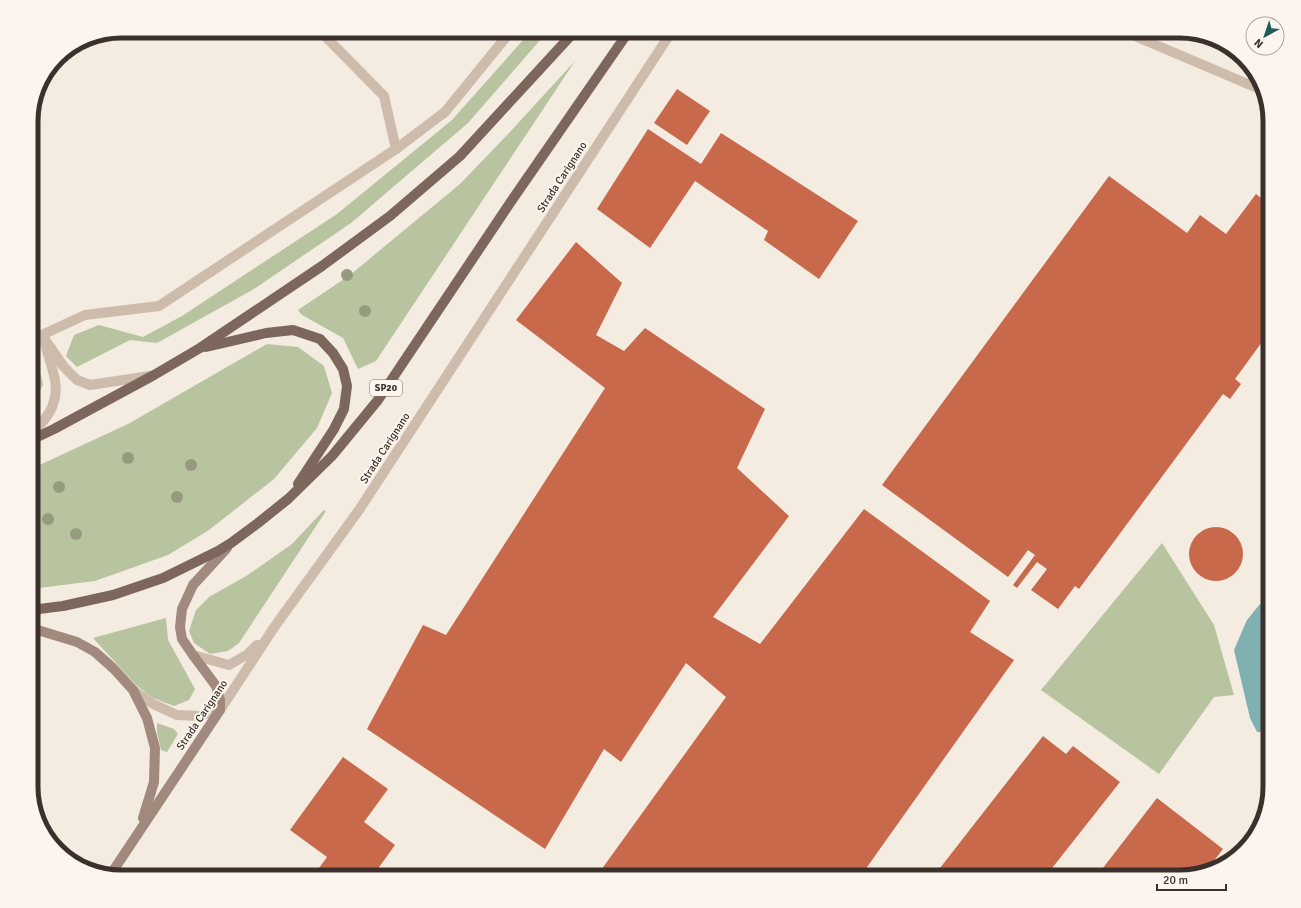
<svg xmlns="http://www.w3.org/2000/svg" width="1301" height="908" viewBox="0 0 1301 908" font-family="Signika,sans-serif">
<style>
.green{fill:#b8c4a0}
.water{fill:#7fb0b2}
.building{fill:#c8694b}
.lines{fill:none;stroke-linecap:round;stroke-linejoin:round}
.street{stroke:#cdbbac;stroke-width:10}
.secondary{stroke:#a18a7d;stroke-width:10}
.primary{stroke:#7d675c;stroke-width:10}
.tree{fill:#969b7f}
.labels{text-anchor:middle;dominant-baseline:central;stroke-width:4;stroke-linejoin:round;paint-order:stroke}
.shield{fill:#fbf5ee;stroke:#756b66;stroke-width:1}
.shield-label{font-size:10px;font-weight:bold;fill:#3b302b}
.street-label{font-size:11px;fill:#3b302b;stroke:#fbf5ee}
.rim{fill:none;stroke:#3b302b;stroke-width:5}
</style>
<rect width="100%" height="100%" fill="#f4ebe1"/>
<!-- green -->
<g class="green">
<path d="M 531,31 L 548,31 L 468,123 L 351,223 L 254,289 L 157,343 L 130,340 L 77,367 L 66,356 L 74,335 L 99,325 L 143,337 L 182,316 L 337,214 L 452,120 Z"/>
<path d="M 575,61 L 376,361 L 358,369 L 343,338 L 302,315 L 298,310 L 350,275 L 460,184 L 510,132 Z"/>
<path d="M 267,344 L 298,347 L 324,366 L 332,393 L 317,428 L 274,479 L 209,530 L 168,555 L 95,581 L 31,589 L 31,469 L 128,424 Z"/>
<path d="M 31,368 L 40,372 L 43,384 L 35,403 L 31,405 Z"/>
<path d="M 324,510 L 326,511 L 239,643 L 228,651 L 210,654 L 194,643 L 189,631 L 196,610 L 209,597 L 248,575 L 292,544 Z"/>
<path d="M 1162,543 L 1214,625 L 1234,695 L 1214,697 L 1159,774 L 1041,690 Z"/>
<path d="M 166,618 L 168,640 L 195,689 L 189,700 L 174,706 L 153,698 L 136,685 L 93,638 Z"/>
<path d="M 157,723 L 174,729 L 178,734 L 167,752 L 161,750 L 157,733 Z"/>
</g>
<!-- water -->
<path class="water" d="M 1260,604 L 1270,607 L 1270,728 L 1267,732 L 1257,732 L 1250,718 L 1234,650 L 1247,620 Z"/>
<!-- building -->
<g class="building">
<path d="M 677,89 L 710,111 L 687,145 L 654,123 Z"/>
<path d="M 648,129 L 701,164 L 721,133 L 858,221 L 819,279 L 764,240 L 768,231 L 695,181 L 650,248 L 597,209 Z"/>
<path d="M 1109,176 L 1187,233 L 1200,215 L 1226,234 L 1256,194 L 1270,205 L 1270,331 L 1235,379 L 1241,384 L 1230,399 L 1223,394 L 1079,589 L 1075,586 L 1058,609 L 1031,590 L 1047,569 L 1037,562 L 1017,588 L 1013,585 L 1035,555 L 1028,550 L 1008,577 L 882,485 Z"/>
<path d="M 576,242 L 622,283 L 596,335 L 624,351 L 645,328 L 765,409 L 737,468 L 789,516 L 713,617 L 760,644 L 864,509 L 990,601 L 970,632 L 1014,660 L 860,877 L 596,877 L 726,697 L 686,663 L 621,762 L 604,749 L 545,849 L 367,729 L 423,625 L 446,635 L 605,388 L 516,320 Z"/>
<circle cx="1216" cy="554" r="27"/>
<path d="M 1043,736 L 1066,754 L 1073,746 L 1120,782 L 1045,877 L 933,877 Z"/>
<path d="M 343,757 L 388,789 L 364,822 L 395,845 L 372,877 L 331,877 L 319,868 L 327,857 L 290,830 Z"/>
<path d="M 1157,798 L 1223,849 L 1206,871 L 1180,877 L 1096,877 Z"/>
</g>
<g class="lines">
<!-- street -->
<g class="street">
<path d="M 320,31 L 384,96 L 396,149"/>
<path d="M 1123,31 L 1262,90"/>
<path d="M 42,335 L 64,367 L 77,380 L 90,385 L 150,376"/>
<path d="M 31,340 L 85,315 L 159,306 L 396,149 L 445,112 L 511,31"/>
<path d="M 31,435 C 37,428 44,421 49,413 C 63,390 52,369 45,344"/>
<path d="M 193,655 L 229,665 L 248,654 L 257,645"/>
<path d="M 133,690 L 153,704 L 177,715 L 199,716 L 220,710 L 275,626 L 359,510 L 672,31"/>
</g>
<!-- secondary -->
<g class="secondary">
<path d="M 31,628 L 77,642 L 95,652 L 114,669 L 133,690 L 147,718 L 155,748 L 154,782 L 143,818"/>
<path d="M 111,874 L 220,710 L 220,700 L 216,686 L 193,655 L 182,639 L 180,627 L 182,609 L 193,585 L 227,548"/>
</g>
<!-- primary -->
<g class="primary">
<path d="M 206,347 L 266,333 L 293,330 L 320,339 L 333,353 L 343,369 L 347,386 L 344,409 L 334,429 L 298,484"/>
<path d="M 31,440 L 54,429 L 154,375 L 200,348 L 322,266 L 390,216 L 460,156 L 575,31"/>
<path d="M 31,610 L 63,606 L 113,595 L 163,578 L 218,551 L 231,543 L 258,523 L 288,499 L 332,456 L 378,400 L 510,203 L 629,31"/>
</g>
</g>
<!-- trees -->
<g class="tree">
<circle cx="347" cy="275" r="6"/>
<circle cx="365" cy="311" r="6"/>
<circle cx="128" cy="458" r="6"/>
<circle cx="191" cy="465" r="6"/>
<circle cx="59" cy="487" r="6"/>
<circle cx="177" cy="497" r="6"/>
<circle cx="48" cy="519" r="6"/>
<circle cx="76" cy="534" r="6"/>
</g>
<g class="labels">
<!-- shield labels -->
<rect class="shield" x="370" y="380" width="32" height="16" rx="3"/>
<g class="shield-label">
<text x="386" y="388">SP20</text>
</g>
<!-- street labels -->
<g class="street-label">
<text transform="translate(562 177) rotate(-57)">Strada Carignano</text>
<text transform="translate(385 448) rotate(-57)">Strada Carignano</text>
<text transform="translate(202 715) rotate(-56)">Strada Carignano</text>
</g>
</g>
<!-- crop -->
<path d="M0 0H1301V908H0ZM121 38H1180A83 83 0 0 1 1263 121V787A83 83 0 0 1 1180 870H121A83 83 0 0 1 38 787V121A83 83 0 0 1 121 38Z" fill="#fbf5ee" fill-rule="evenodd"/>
<path class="rim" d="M121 38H1180A83 83 0 0 1 1263 121V787A83 83 0 0 1 1180 870H121A83 83 0 0 1 38 787V121A83 83 0 0 1 121 38Z"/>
<!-- north arrow -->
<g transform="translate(1265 36) rotate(220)"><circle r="19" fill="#fbf5ee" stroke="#aea6a0"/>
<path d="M0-3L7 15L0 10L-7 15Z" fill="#1f5a5e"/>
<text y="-6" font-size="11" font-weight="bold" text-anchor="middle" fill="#3b302b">N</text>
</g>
<!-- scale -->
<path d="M1157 884v6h69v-6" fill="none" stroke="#3b302b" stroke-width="2"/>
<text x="1163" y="884" font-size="12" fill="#3b302b" stroke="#fbf5ee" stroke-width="3" paint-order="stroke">20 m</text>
</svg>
